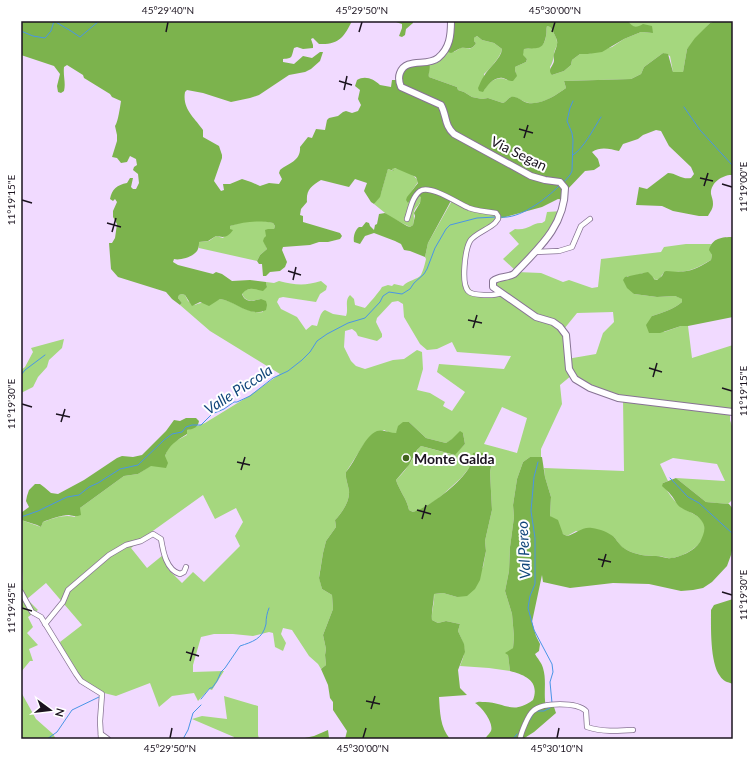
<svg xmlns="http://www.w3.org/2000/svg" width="754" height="760" viewBox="0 0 754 760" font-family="Lato,sans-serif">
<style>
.green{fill:#a5d77e;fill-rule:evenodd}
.forest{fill:#7cb34d}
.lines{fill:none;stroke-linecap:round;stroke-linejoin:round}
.stream{stroke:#4995e7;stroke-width:1}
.street-casing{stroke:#877394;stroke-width:6}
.secondary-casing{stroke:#877394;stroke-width:8}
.street{stroke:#fff;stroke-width:4.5}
.secondary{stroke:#fff;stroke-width:6}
.ticks{fill:none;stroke:#1b131f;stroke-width:1.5}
.poi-dot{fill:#41651e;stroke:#fff;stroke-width:1.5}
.labels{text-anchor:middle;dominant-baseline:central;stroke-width:4;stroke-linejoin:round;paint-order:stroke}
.street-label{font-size:14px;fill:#1b131f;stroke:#fff}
.poi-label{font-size:14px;font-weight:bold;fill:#1b131f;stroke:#fff;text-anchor:start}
.water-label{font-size:15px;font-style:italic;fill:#10457a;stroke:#fff}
.neatline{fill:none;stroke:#1b131f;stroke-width:1.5}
.ticks-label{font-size:10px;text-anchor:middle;fill:#1b131f}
</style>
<rect width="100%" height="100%" fill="#f1daff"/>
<!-- green -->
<g class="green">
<path d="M 628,21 L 715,21 L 710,23 L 687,49 L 683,72 L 673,72 L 670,56 L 663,53 L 644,67 L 641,74 L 631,79 L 564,81 L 566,88 C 556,95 542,105 529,103 C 523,102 517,96 511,97 C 508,98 506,102 503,103 L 488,98 L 482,99 L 472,97 L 464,92 L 458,90 L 457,87 L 429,77 L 429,62 L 445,51 L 454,52 C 456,51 459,49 460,48 C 467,47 471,52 476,43 L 474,41 L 474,38 L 477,36 L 482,40 L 494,43 L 502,49 C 501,56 490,69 484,74 L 484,90 C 489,82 498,75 507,80 L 516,73 L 515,70 L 515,67 L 526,62 L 527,59 L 522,55 L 524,49 C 535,47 544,50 546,36 C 547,32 546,30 547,26 L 550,27 C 553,31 558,39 557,45 C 556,48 554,51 554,54 C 553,60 553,62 550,67 L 552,75 L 564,71 L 571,65 L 572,60 L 580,54 L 588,54 L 612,47 L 624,39 L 641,32 L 653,33 L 631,26 Z"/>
<path d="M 392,168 C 400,168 416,174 418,182 L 409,195 L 412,198 L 418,196 L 421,197 C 421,206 415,206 414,212 C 413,216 415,218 413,225 L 410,227 L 390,217 L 374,204 L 381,193 L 387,172 L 388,169 L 393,171 Z"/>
<path d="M 454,197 L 463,206 L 502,218 L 489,229 L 477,236 L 471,242 L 467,259 L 466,280 L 471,290 L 479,294 L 499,294 L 493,282 L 516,271 L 503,259 L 519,244 L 509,233 L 515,229 C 529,231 532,222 542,223 L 545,221 L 547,212 L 562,211 L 556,226 L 517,272 L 541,273 L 563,282 L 569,280 L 592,288 L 598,287 L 601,259 L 661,252 L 664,247 L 686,244 L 711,244 L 710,250 L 712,255 L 711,260 C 690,272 688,272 664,272 C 662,275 660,280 655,280 L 654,278 L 643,273 L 634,276 L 627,276 L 634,294 L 657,297 L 675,296 L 683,299 L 682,302 C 674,309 662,313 652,316 L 664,332 L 681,326 L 688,326 L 692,358 L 733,345 L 733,413 L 730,413 L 730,420 L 733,429 L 733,499 L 728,504 L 706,502 L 676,478 L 725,481 L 717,464 L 673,458 L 660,464 L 668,481 L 663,483 C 666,490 673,500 679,505 C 687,513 705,515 705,529 C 705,545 685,556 672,558 C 667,559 662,556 657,556 C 647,556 636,555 627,550 C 621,548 618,542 614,537 L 576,531 L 567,536 L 563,534 L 550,516 L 551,497 L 545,477 L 544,468 L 624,471 L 623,398 L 596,391 L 572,375 L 560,385 L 562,404 L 541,449 L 541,457 L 530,457 L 523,462 L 517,479 L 513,505 L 514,517 L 510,547 L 509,571 L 505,591 L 512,614 L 514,637 L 513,648 L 508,655 L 510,671 L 489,668 L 460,666 C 467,649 465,647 458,631 L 460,624 L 446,621 L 438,623 L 432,620 C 431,611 435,603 434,594 L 443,593 L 457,597 L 483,567 L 486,551 L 485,541 L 492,510 L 490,472 L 492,462 L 474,453 L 470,467 L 461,478 L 438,499 L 420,510 L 413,512 L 409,510 C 407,499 399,490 396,480 C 403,473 408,467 412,460 C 416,454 416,450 421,446 L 454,455 L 465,444 L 463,433 L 446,443 L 426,438 L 409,422 L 406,422 L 396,433 L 390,433 L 384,430 L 364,444 L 346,472 C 345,478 348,484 349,491 C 350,501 342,513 335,520 L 336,527 L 326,541 L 323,553 L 319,577 L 322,589 L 332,595 L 333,609 L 323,635 L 326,649 L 325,655 L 326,665 L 321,669 L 318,664 L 309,656 L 292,630 L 283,628 L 281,634 L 286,643 L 283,651 L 275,647 L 273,633 L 269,632 L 253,636 L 233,634 L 214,634 L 201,637 L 193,665 L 193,672 L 224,671 L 212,690 L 209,689 L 198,701 L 194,693 L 172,696 L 159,707 L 150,683 L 116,696 L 96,691 L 74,675 L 60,642 L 82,625 L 46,583 L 27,599 L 38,610 L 28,617 L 33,627 L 27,633 L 38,645 L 29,649 L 33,661 L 30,661 L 21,672 L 21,581 L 23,580 L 22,568 L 21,567 L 21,520 L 41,527 L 43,522 C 54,518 64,514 75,517 L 80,508 L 124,476 L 138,474 L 165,456 L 168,448 L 172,443 L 187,435 L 187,430 L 205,423 L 249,396 L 280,374 L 210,331 L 180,305 L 182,303 L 178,298 L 179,295 L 182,294 L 185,295 L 188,301 L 195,305 C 203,301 212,303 220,299 C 236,301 246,314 263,312 L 261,299 C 253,301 245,303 242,293 C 248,287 258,288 267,287 L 266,282 L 274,283 L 279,281 C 295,285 305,286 321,281 L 327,286 L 326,290 L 320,294 L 316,302 L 283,297 L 279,298 L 277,302 L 281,309 L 297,317 L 306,330 L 312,325 L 317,326 C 319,321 320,312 325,310 L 333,314 L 346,316 C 349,308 344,301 350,295 L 354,299 L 355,305 L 365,308 C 368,305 380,291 382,287 L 388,285 L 392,286 L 394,284 L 403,286 C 408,280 417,280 421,275 C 423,271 425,264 426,259 L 425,257 L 428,243 ZM 398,301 L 403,304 L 404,317 L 420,344 L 427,350 L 437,349 L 452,342 L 457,352 L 511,356 L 504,369 L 439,364 L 437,372 L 465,392 L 452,411 L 443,406 L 445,402 L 430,393 L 417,390 L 423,369 L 422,352 L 417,350 L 404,359 L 393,360 L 365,369 L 356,366 L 351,361 L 344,347 L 345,331 L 352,329 L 356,332 L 358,336 L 377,341 L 382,337 L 382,334 L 376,322 L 377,318 L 392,302 ZM 613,312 L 614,322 L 603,333 L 596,354 L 567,359 L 564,329 L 577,313 ZM 502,407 L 527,418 L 517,453 L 484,444 ZM 203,495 L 215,519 L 236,508 L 243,522 L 235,536 L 240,546 L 204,582 L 193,572 L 182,583 L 168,569 L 163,555 L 147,568 L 131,548 L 150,533 Z"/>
<path d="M 245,221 L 264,221 L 273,223 L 275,226 L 274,229 L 271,230 L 266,236 L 265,244 L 267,249 L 260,255 L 257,261 L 199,248 L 199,242 L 209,241 L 216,236 L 223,238 L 230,229 L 230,226 Z"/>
<path d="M 64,339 L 62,348 L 49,360 L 47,367 L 38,377 L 33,387 L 21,393 L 21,370 L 25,367 L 33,352 L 31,348 Z"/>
<path d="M 21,692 L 36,719 L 53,734 L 56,739 L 21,739 Z"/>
<path d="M 224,696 L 258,706 L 258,735 L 259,739 L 234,739 L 234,737 L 192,719 L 202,716 L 227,719 Z"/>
</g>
<!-- forest -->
<g class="forest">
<path d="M 21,21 L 352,21 C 344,37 339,45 319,44 L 313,38 L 311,39 L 313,45 L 313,48 L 303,49 L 297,47 L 294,48 C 291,58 293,58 283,59 L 283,62 L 294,64 L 303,56 L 312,58 L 320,52 L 323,52 L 320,61 L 311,69 L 305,72 L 289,75 L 259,95 L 250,98 L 231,102 L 203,93 L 187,90 L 185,92 C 182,109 195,118 203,130 L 203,137 L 219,146 L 222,155 L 222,158 L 214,181 L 221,191 L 224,190 L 223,184 L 230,184 L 242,179 L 251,182 L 260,186 L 269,183 L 279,184 L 282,179 L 279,173 L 280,170 C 289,163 301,161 300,147 L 308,137 L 312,138 L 316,129 L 325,130 L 327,120 L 329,118 L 338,116 L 343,112 L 346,111 L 352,113 L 358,111 L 361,105 L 358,99 L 360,90 L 355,86 L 357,80 C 365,75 374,79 380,85 L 391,87 L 392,80 L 399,80 L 406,65 L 429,62 C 431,69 428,73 429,77 L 457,87 L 458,90 L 464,92 L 472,97 L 482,99 L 488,98 L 503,103 C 506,102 508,98 511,97 C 516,95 523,102 528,103 C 542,105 556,95 566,88 L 564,81 L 631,79 L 641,74 L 644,67 L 663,53 L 668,54 L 673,72 L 683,72 L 687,49 L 695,38 L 710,23 L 715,21 L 733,21 L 733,175 C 723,174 710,183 711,194 C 712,198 713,200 713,204 C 713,209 710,212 708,216 L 699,216 L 673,211 L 662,206 L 636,205 L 639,187 L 647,189 L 668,173 C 676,173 682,180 691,178 L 694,174 L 691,167 L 669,146 L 661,131 L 656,130 L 643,135 L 638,139 L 623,144 L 619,151 C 610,149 601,146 592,152 L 598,159 L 600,166 L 594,170 L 585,171 L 566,191 L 565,200 L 558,199 L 542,207 L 502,218 L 463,206 L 453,197 L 428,243 L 425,257 L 410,251 L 404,250 L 401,244 L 395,241 L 374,233 L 365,236 L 360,244 L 354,242 C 353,237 355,230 359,227 L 362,227 L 366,222 L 369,223 L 370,226 L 374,230 L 375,225 L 377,224 L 379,214 L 385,213 L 407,226 L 410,227 L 413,225 L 415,216 L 414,213 L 420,203 L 421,197 C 415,195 411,198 408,203 L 406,200 L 407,197 L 418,183 L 416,177 L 395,168 L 392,169 L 394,171 L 388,169 L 380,197 L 374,204 L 371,202 L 364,191 L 367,183 L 355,179 L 349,187 L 321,180 C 311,186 306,190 307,202 L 301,209 L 300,215 L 303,216 L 303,222 L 340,233 L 342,236 L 340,239 L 328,242 L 319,242 L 310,245 L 283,247 L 282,250 L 287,262 L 285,267 L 280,271 L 270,272 L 266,276 L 263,276 L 262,264 L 259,264 L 257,261 L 260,255 L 267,249 L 263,241 L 264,238 L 266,236 L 265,230 L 268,229 L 274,229 L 275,226 L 273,223 C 257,220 245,222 230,226 L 230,229 L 233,230 C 228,237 225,238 216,236 L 208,241 L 199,242 C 199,244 199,247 198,249 C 196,256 180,261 174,259 L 173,262 L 178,265 L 213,274 L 216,272 L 222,274 L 232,281 L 250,280 L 266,282 L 267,287 L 263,291 C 255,289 248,286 242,294 C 245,303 253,301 261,299 L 266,301 L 267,305 L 266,310 C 249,318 236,301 220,299 L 209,306 L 200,302 L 192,306 L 185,295 L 182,294 L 179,295 L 178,298 L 182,303 L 180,305 L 172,299 L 166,292 L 118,277 L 111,269 L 109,243 L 112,243 L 115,238 L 117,224 L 113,217 L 113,211 L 117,202 L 115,199 L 113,201 L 110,199 C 112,189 117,185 127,183 L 130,178 L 133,178 L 131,187 L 133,189 L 136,189 L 139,183 L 138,174 L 133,170 L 134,167 L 137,165 L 136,159 L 130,156 L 127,162 L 121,163 L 117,158 L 112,157 L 117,141 L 117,135 L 115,126 C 118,122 120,107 121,101 L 112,97 L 110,94 L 84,78 L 83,75 L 67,65 L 64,67 C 63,76 66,83 64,91 L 61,93 L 58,92 L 57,86 L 60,74 L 54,66 L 21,55 Z"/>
<path d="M 393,21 L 413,21 L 413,23 L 406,29 L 405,35 L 402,37 L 399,36 L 402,28 L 402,24 Z"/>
<path d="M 451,21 L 628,21 C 633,28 636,28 643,24 L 652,26 L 653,33 L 641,32 L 624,39 L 602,52 L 588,54 L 580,54 L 572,60 L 571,65 L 564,71 L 552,75 C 547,69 553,67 554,61 C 554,58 553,56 554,54 C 555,50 558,45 557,41 C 557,39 552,29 550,27 L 547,26 C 546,30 547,32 546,36 C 543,52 536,47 524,49 L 523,55 L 527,59 L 526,62 L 515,67 L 515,70 L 517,76 L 513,81 C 508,81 507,79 503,78 C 494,76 487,86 483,92 L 479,91 L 478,88 C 480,84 481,80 484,76 C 489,67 501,59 502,49 L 494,43 L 482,40 L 477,36 L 474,38 L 474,41 L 476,43 C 472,51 467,47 461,48 C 458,49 454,52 451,53 L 445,51 Z"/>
<path d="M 733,237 L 733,317 L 688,326 L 681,326 L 660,333 L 649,333 L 646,325 L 652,316 C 662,313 674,309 682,302 L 682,299 L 675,296 L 657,297 L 634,294 L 627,288 L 623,280 L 625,277 L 648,272 L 652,276 L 655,280 L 657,280 L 662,276 L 664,272 L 666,271 C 688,273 693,271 711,260 L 712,255 L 709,250 C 712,238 722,237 733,237 Z"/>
<path d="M 186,418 L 196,418 L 199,421 C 198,428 193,429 187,430 L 187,434 C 176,441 169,445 165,456 L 168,463 L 166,468 L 151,466 L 138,474 L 124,476 L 80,508 L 81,515 C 75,517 74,516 69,515 C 61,515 50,519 43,522 L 41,527 L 37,525 L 21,520 L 21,513 L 29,507 L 26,501 L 27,496 L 29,490 L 35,484 L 40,484 L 44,487 L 51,493 L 58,494 L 84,480 L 117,458 L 122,456 L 133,457 L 142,455 L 166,431 L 174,420 L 180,421 Z"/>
<path d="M 403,422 L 409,422 L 426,438 L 446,443 L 452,439 L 460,431 L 463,433 L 465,444 L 455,455 L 421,446 L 417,450 L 409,465 L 396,480 C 399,490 407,499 409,510 L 413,512 C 430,507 460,483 469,468 C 471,464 472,458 473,453 L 479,452 L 489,455 L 492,462 L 490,472 L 492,510 L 485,541 L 486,551 L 480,580 L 475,589 L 467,596 L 457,597 L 443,593 L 434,594 C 434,603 431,611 432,620 L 438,623 L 446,621 L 460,624 L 458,631 L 464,644 L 465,652 L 458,670 L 460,688 L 467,695 L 439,697 C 440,712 440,727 450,739 L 345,739 L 347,731 L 333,710 L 333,702 L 330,698 L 328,685 L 321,669 L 326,665 L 325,655 L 326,649 L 323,635 L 333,609 L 332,595 L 322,589 L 319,578 L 323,553 L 326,541 L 336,527 L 335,520 C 342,513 350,501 349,491 C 348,484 345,478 346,472 C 356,461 364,436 377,431 C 383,429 390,433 396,433 L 398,426 Z"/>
<path d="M 530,457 L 542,457 L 545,477 L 551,497 L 550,516 L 558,520 L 563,534 L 567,536 C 575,534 583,526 592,528 C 600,529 608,532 614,537 C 618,542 621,547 627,550 C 636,555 647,556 656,556 C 661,556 666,559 671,558 C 681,557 694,551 700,542 C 704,534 707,527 701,520 C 696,513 687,512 680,507 C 676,504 674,498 671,495 C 669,492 665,489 662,486 L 663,483 L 676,478 L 706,502 L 729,504 L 733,509 L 733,546 L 731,555 L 727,566 L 712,582 L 703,588 L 693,590 L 681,591 L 649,584 L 613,583 L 570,588 L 543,582 L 542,575 L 532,622 L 536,636 L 540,644 L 539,651 L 535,654 C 537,658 542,663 543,668 C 547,681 543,694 546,707 L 554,707 L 556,713 L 534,732 L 523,739 L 485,739 C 486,737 490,733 491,731 C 494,723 482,707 475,703 C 479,701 481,702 485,702 C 506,703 513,715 533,700 C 540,681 525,675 510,671 L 508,655 L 505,653 L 513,648 L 514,637 L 512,614 L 505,591 L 509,571 L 510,547 L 514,517 L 513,505 L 517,479 L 523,462 Z"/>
<path d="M 733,599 L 733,684 C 727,682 723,681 720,676 C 710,663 711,627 711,610 L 714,605 Z"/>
<path d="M 328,730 L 329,738 L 332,739 L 300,739 L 314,736 Z"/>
</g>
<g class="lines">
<!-- stream -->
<g class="stream">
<path d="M 54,21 L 71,31 L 80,37 L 99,21"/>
<path d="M 21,31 L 33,36 L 45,38 L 51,31 L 54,21"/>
<path d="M 684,107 L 700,130 L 733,166"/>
<path d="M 573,155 C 584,148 594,128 601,117"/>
<path d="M 564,182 L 570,175 L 572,171 L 573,140 L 572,133 L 567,121 L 570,108 L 573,101"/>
<path d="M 500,217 C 519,220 546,199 559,186"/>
<path d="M 21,375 L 25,370 L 45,355"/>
<path d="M 538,462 L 534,477 L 531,511 L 535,538 L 535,584 L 530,596 L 528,608 L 534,630 L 552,664 L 553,672 L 550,682 L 552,703"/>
<path d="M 670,478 L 688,497 L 699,503 L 733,534"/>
<path d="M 21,517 L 38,511 L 67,497 L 79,495 L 89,487 L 98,483 L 120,469 L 138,465 L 164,440 L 172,434 L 182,432 L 186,427 L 192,425 L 201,425 L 212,414 L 224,409 L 234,402 L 237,402 L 250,396 L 273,378 L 288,371 L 302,360 L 310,352 L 317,341 L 327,334 L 348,323 L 365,318 L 380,302 L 383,296 L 389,292 L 402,294 L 410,289 L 414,283 L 424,274 L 427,269 L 435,248 L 446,229 L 450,225 L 477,218 L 496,217"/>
<path d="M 201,699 L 210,688 L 212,688 L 217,681 L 221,672 L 225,668 L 240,646 C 252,642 263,639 266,624 C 266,618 267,613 269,608"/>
<path d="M 537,711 L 544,711 L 550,708"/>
<path d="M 530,720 L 533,714"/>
<path d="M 47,739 L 57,732 L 72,710 L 99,697"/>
<path d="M 183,739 L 188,730 L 193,713 L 201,705"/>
<path d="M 513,739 L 517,734"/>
</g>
<!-- street casing -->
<g class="street-casing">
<g id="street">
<path d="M 407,219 C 410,210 412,197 420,191 C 430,184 459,204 469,208 C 478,211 487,212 496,213 L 498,216 L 498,219 L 495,223 C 489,229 474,234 470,241 C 465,250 461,283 468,291 C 472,296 495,296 501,293"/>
<path d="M 535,252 L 559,251 L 572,247 L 581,226 L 590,219"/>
<path d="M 21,592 L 32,612 L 41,617 L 76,674 L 81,681 L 102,694 L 100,721 L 101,739"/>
<path d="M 45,624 L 63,602 L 68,590 L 109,555 L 126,545 L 141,541 L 153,534 L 161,539 C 163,551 166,570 180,574 L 184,572 L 186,567"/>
<path d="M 101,734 L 108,739"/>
<path d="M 520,739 C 521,733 528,715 533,711 C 543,702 577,702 586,711 L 587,727 C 602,732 618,731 633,730"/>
</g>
</g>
<!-- secondary casing -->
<g class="secondary-casing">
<path id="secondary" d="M 451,21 C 451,35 450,48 438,58 C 427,67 406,57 400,73 C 398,78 399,82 401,87 L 441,105 C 447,116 444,125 454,134 L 531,176 L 545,180 L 560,182 L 565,188 C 565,226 538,249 514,274 C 507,278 499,276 493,281 L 493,287 L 536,317 L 553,322 L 560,327 L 566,335 L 569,369 L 575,379 L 590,388 L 618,398 L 733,412"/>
</g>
<!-- street -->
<use href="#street" class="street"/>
<!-- secondary -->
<use href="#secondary" class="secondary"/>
</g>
<!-- ticks -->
<path class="ticks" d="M 166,32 L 168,22M 359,32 L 362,22M 552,32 L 555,22M 339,81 L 352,85M 344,90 L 347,76M 519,129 L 533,133M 524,138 L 528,125M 700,178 L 713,181M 722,184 L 732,187M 704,186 L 708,173M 22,200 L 32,203M 107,223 L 121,227M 112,232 L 116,218M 288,271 L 301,275M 293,280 L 296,267M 468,320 L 482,323M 473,328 L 477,315M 649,368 L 662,372M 653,377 L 657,363M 722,388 L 732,391M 22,404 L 32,407M 56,414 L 70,417M 61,422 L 65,409M 237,462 L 250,465M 241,470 L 245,457M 417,510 L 431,514M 422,519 L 426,505M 598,559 L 611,562M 602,567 L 606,554M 722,592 L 732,595M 22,608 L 32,611M 186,652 L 199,656M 190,661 L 194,647M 366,701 L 380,704M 371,709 L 375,696M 170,738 L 172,728M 363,738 L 366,728M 557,738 L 559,728"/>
<!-- markers -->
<circle class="poi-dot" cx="406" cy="458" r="4"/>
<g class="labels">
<!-- street labels -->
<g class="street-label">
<text transform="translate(519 153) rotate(26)">Via Segan</text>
</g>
<!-- poi labels -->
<g class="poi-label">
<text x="414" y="458">Monte Galda</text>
</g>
<!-- water labels -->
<g class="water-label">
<text transform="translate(238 389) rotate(-33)">Valle Piccola</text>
<text transform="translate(523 550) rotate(-93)">Val Pereo</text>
</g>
</g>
<!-- border -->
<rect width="754" height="760" fill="none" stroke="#ffffff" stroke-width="44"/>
<!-- north arrow -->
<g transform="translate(50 710) rotate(105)" stroke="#ffffff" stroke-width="3" paint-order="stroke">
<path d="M0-3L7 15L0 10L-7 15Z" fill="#1b131f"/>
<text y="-6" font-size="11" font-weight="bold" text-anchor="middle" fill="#1b131f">N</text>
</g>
<rect x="22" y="22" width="710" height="716" class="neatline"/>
<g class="ticks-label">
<text x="168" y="14">45°29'40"N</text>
<text x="362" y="14">45°29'50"N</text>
<text x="555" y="14">45°30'00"N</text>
<text transform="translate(743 187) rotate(-90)" y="4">11°19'00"E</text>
<text transform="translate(11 200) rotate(-90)" y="4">11°19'15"E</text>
<text transform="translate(743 391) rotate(-90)" y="4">11°19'15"E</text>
<text transform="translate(11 404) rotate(-90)" y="4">11°19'30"E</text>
<text transform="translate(743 595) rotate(-90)" y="4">11°19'30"E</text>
<text transform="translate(11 608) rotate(-90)" y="4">11°19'45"E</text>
<text x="170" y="752">45°29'50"N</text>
<text x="363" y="752">45°30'00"N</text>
<text x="557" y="752">45°30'10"N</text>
</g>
</svg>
